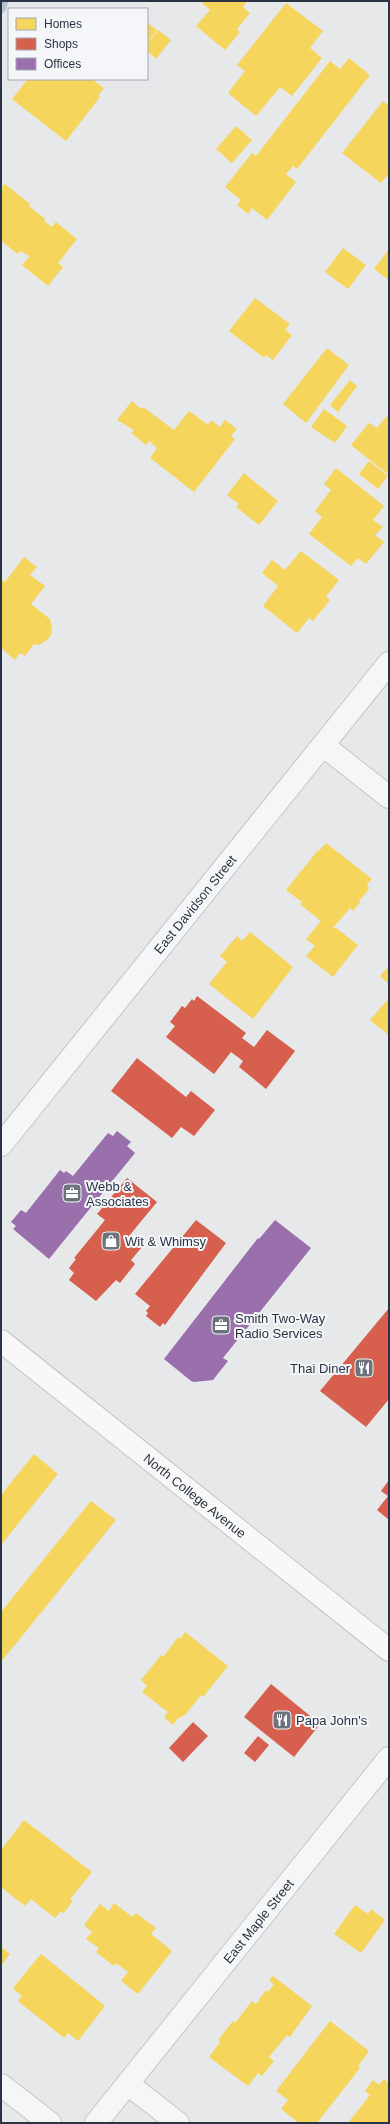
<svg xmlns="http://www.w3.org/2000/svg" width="390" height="2124" viewBox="0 0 390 2124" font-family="Helvetica,sans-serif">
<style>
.homes{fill:#f6d55c}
.shops{fill:#d6604d}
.offices{fill:#9970ab}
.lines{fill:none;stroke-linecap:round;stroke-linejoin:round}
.stream{stroke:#b4c4d5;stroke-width:9}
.minor-casing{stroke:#c4c6c8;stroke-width:24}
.major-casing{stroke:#c2c5c8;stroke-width:24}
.minor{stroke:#f5f6f7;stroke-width:22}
.major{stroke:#f8f8f8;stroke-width:22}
.labels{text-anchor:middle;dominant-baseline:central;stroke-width:4;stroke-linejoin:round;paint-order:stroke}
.street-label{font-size:13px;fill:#2b3445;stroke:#f4f6f9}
.poi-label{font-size:13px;fill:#2b3445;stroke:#f4f6f9;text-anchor:start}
</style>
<rect width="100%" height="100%" fill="#e6e8ea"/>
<!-- homes -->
<g class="homes">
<path d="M 200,1 L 247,1 L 243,7 L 250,13 L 237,29 L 240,32 L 225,50 L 196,26 L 210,10 Z"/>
<path d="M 286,3 L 323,31 L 310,48 L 322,58 L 292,96 L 280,87 L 256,116 L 228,93 L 245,71 L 237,65 Z"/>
<path d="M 147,22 L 157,30 L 147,43 Z"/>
<path d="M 158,30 L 171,40 L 156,59 L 147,51 L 147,44 Z"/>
<path d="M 349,58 L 370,75 L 297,169 L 293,166 L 286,174 L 296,182 L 267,220 L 252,208 L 248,214 L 237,205 L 241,200 L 225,187 L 252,153 L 256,156 L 330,61 L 340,69 Z"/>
<path d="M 28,79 L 92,79 L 104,88 L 98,96 L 100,97 L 66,141 L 12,99 Z"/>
<path d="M 383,101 L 389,106 L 389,173 L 381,183 L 342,153 Z"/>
<path d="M 236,126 L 252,140 L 232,163 L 216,149 Z"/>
<path d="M 5,184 L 30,204 L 29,206 L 45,219 L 44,221 L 52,227 L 56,222 L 77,239 L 58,263 L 63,267 L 48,286 L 22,265 L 30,256 L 20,251 L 18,254 L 1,241 L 1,189 Z"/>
<path d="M 343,248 L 366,265 L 348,289 L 325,272 Z"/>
<path d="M 389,249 L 389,280 L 374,269 Z"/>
<path d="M 255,298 L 290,324 L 285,330 L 292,335 L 273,360 L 266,355 L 264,358 L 229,331 Z"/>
<path d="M 327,348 L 349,365 L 306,423 L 283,404 Z"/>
<path d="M 350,380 L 357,386 L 338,412 L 330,405 Z"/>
<path d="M 132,401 L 141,409 L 143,407 L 174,430 L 189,411 L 208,425 L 211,420 L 220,427 L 225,420 L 237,429 L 231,436 L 235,439 L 194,492 L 150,458 L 157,448 L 149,441 L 146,445 L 131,433 L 134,430 L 117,420 Z"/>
<path d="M 324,409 L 347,426 L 335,443 L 311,427 Z"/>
<path d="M 389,413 L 389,475 L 351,445 L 369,423 L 377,428 Z"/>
<path d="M 369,461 L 388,476 L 378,489 L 359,474 Z"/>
<path d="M 336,468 L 384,506 L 373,520 L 383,527 L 375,535 L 384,542 L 366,564 L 358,558 L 351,566 L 309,534 L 322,517 L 315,511 L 331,490 L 324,484 Z"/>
<path d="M 244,473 L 278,501 L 259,525 L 236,507 L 239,504 L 227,495 Z"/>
<path d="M 301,551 L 339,580 L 326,597 L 330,600 L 313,621 L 309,618 L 297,633 L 263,606 L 278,586 L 262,573 L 272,560 L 285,570 Z"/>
<path d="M 24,557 L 37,567 L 30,575 L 45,586 L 31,604 L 50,619 L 52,629 L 51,635 L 47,640 L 39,645 L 34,644 L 25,656 L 20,653 L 15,660 L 1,648 L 1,579 L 5,582 Z"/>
<path d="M 326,843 L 372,879 L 367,884 L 369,889 L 361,899 L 358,899 L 361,901 L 353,911 L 350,908 L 333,928 L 336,928 L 358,945 L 333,977 L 306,956 L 315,946 L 306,939 L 321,921 L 300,904 L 302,902 L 286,890 L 318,850 L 319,851 Z"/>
<path d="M 250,932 L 293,967 L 253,1019 L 209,984 L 227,962 L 220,956 L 237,936 L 242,941 Z"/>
<path d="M 389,965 L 389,984 L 380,976 Z"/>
<path d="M 389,998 L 389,1035 L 370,1020 Z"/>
<path d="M 34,1454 L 58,1474 L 1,1545 L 1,1495 Z"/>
<path d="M 91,1501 L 116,1520 L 1,1662 L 1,1612 Z"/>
<path d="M 185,1632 L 228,1666 L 203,1697 L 201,1695 L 185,1715 L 177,1719 L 173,1725 L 164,1717 L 168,1712 L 142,1692 L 147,1686 L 141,1680 L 161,1655 L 163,1657 L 178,1637 L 180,1639 Z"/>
<path d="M 24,1820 L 92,1872 L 70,1899 L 73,1901 L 63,1914 L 61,1911 L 55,1918 L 31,1899 L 25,1906 L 1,1887 L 1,1850 Z"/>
<path d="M 114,1903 L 132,1917 L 136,1913 L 156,1928 L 151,1934 L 172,1951 L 138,1994 L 121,1981 L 128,1972 L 116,1963 L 114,1966 L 96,1952 L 99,1948 L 86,1939 L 92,1932 L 84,1925 L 100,1904 L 109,1911 Z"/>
<path d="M 355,1905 L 368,1914 L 371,1909 L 385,1920 L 361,1953 L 334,1934 Z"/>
<path d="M 1,1947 L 10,1954 L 1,1966 Z"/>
<path d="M 41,1954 L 105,2006 L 78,2041 L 68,2033 L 64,2038 L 18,2001 L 22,1996 L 13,1988 Z"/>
<path d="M 273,1976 L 312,2006 L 290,2037 L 287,2035 L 269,2057 L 274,2061 L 262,2076 L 258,2073 L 248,2086 L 209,2057 L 220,2042 L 218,2040 L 233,2021 L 235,2023 L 252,2001 L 256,2004 L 266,1990 L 268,1992 L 274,1984 L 269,1981 Z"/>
<path d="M 330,2021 L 369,2051 L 358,2066 L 360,2068 L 317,2123 L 299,2123 L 281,2109 L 288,2100 L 276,2091 Z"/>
<path d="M 384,2079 L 389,2083 L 389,2123 L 348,2123 L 370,2095 L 365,2091 L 373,2080 L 379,2085 Z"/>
</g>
<!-- shops -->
<g class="shops">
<path d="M 197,996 L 246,1033 L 242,1038 L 254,1047 L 267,1030 L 295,1051 L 266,1089 L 239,1067 L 243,1061 L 231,1052 L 214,1074 L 166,1037 L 175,1026 L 170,1022 L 182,1006 L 185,1008 L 192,999 L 194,1001 Z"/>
<path d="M 137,1058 L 186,1097 L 191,1091 L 215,1110 L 194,1136 L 181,1127 L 172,1138 L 111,1091 Z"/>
<path d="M 127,1178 L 157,1202 L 129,1236 L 142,1247 L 131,1260 L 135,1264 L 120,1283 L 116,1280 L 96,1301 L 69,1280 L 74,1273 L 69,1268 L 76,1259 L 74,1258 L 105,1220 L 97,1214 Z"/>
<path d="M 196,1220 L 226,1243 L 165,1325 L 163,1323 L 160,1327 L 146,1316 L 148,1313 L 146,1311 L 150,1306 L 135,1294 Z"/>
<path d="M 389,1308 L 389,1399 L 366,1427 L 320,1391 Z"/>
<path d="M 389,1480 L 389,1520 L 377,1510 L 388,1496 L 381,1491 Z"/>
<path d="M 271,1684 L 320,1724 L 294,1757 L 244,1717 Z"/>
<path d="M 193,1722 L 208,1736 L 183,1762 L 169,1748 Z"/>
<path d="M 258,1736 L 269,1745 L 255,1762 L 244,1753 Z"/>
</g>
<!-- offices -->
<g class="offices">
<path d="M 117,1131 L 131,1142 L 127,1146 L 135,1153 L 49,1259 L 13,1229 L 16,1226 L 11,1222 L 21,1210 L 26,1213 L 60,1170 L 64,1173 L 66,1171 L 73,1176 L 108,1133 L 113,1136 Z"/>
<path d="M 275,1220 L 311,1248 L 223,1358 L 228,1361 L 213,1380 L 194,1382 L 191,1381 L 164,1359 L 258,1238 L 259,1239 Z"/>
</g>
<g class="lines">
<!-- stream -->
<path class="stream" d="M 1,9 L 4,1"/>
<!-- minor casing -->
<g class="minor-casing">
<g id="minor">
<path d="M 324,746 L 389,797"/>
<path id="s1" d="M 1,1145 L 389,663"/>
<path d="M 128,2084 L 178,2123"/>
<path d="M 1,2085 L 50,2123"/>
<path id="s2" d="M 96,2123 L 389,1758"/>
</g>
</g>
<!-- major casing -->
<g class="major-casing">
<g id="major">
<path id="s3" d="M 1,1341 L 389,1650"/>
</g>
</g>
<!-- minor -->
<use href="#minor" class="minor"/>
<!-- major -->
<use href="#major" class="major"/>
</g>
<!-- icons -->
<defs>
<g id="office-square" transform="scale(1)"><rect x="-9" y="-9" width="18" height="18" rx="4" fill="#6c737f" stroke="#f4f6f9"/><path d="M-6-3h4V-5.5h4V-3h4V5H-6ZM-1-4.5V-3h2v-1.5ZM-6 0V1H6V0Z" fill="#fff"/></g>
<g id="shop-square" transform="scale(1)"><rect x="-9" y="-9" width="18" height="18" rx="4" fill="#6c737f" stroke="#f4f6f9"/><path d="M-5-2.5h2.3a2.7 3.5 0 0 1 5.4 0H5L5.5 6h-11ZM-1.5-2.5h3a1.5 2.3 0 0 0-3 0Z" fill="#fff"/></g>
<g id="restaurant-square" transform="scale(1)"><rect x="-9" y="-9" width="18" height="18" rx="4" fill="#6c737f" stroke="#f4f6f9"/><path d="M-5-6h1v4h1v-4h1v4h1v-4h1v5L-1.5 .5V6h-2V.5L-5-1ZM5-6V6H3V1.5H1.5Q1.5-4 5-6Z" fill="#fff"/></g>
</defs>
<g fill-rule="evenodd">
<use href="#office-square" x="72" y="1193"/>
<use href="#shop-square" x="111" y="1241"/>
<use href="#office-square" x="221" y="1325"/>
<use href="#restaurant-square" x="364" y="1368"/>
<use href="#restaurant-square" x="282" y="1720"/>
</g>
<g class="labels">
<!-- street labels -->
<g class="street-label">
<text stroke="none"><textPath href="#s1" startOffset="309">East Davidson Street</textPath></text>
<text stroke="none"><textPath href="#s3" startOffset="248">North College Avenue</textPath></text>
<text stroke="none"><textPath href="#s2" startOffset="259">East Maple Street</textPath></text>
</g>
<!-- poi labels -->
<g class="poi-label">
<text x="86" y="1186">Webb &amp;<tspan x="86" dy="15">Associates</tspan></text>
<text x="125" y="1241">Wit &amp; Whimsy</text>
<text x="235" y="1318">Smith Two-Way<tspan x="235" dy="15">Radio Services</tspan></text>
<text x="350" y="1368" text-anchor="end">Thai Diner</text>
<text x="296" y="1720">Papa John's</text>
</g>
</g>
<!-- border -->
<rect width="390" height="2124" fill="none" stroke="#2b3445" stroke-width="4"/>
<!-- legend -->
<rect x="8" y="8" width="140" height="72" fill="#f4f6f9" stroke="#a4a8b1"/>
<rect x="16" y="18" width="20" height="12" fill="#f6d55c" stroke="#a4a8b1"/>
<text x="44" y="28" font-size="12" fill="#2b3445">Homes</text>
<rect x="16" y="38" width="20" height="12" fill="#d6604d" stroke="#a4a8b1"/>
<text x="44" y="48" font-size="12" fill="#2b3445">Shops</text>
<rect x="16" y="58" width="20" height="12" fill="#9970ab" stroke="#a4a8b1"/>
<text x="44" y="68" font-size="12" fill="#2b3445">Offices</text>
</svg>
